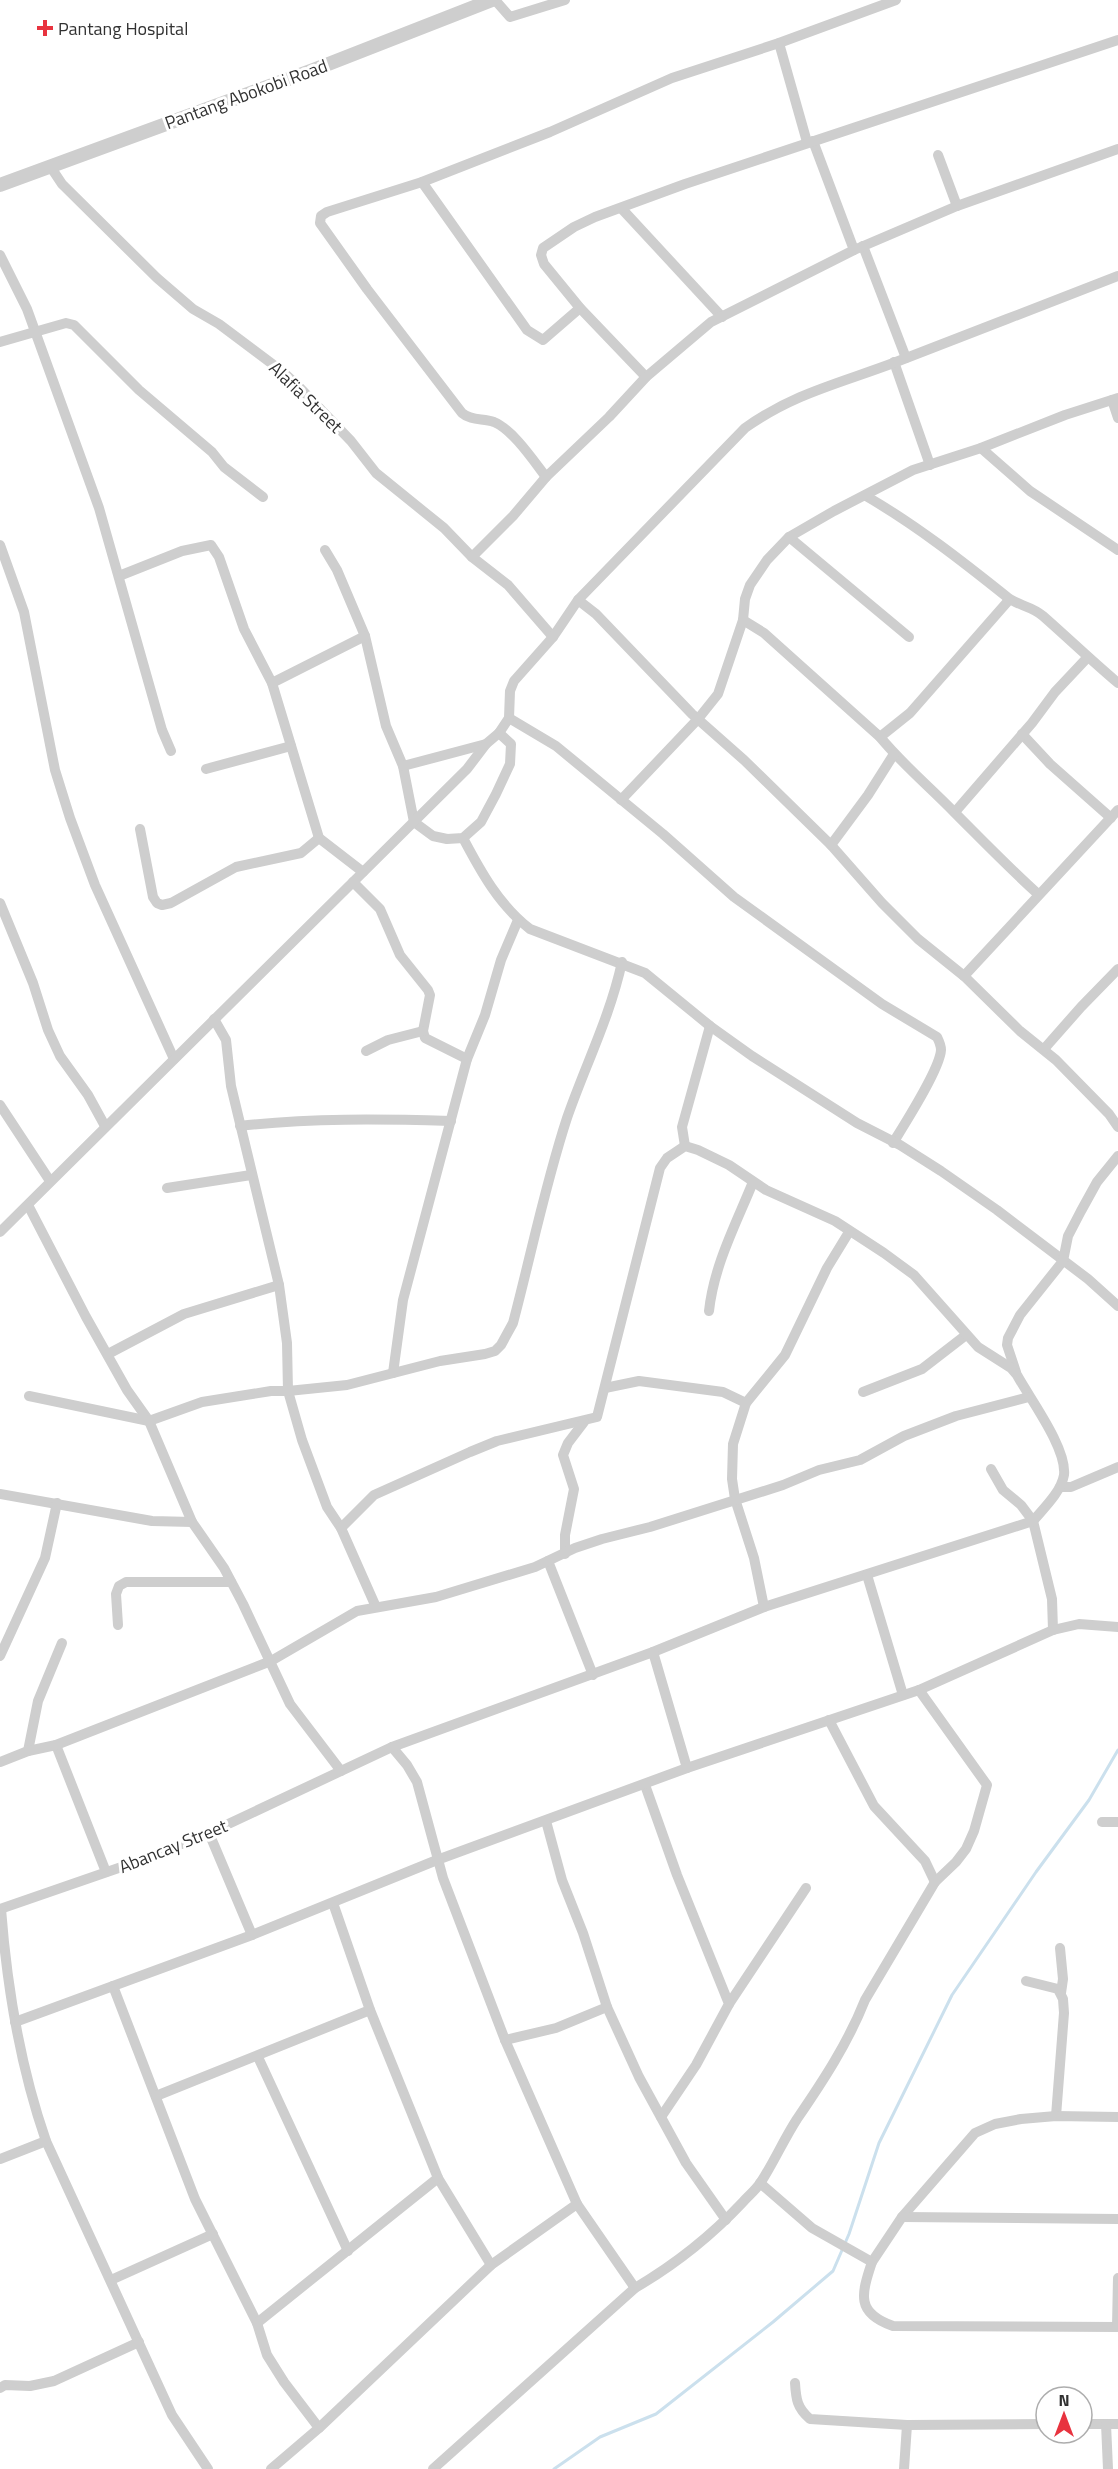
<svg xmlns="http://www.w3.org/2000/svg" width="1118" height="2469" viewBox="0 0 1118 2469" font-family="'Titillium Web',sans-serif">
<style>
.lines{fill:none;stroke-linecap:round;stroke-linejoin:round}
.stream{stroke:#cbe0ed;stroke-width:3}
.minor{stroke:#cecece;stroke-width:10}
.tertiary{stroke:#cecece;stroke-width:14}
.poi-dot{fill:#e8333f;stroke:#fff;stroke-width:2}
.labels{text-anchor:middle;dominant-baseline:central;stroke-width:6;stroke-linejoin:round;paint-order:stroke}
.poi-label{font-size:18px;fill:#313131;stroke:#fff;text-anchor:start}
.street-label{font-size:18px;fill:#313131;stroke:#fff}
</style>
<rect width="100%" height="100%" fill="#fff"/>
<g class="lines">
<!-- stream -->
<path class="stream" d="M 554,2469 L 600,2437 L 656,2414 L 773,2322 L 833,2271 L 849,2234 L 879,2143 L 952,1995 L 1036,1872 L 1089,1800 L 1118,1750"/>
<!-- minor -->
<g class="minor">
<path d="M 495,0 L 510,17 L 565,0"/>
<path d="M 779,43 L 807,142"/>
<path d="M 813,141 L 854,250"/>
<path d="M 938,155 L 957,206"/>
<path d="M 50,166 L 62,184 L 157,278 L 193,309 L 219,324 L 283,372 L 301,389 L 351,441 L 376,473 L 444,528 L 472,557 L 508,585 L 553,637"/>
<path d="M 422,182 L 527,330 L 543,340 L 580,308"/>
<path d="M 622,209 L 722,317"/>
<path d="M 863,246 L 906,358"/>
<path d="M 0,255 L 27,309 L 99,508 L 162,730 L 171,751"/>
<path d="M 0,342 L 66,323 L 74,325 L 139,390 L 212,452 L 224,467 L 263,497"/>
<path d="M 894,362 L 930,465"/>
<path d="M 646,377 L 580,308 L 544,264 L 541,255 L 543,248 L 574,227 L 595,217 L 685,184 L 1118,40"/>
<path d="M 1112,400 L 1118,418"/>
<path d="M 981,448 L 1030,491 L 1118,550"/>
<path d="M 546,477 C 533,460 513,430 494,422 C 483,418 471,421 462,413 L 367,289 L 320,223 L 321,216 L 327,212 L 422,182 L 550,132 L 672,78 L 779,43 L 896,0"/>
<path d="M 866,496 C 916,525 962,561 1007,597 C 1016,605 1032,606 1043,616 C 1068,638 1092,661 1118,683"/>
<path d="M 789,537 L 909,637"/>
<path d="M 0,545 L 24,612 L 55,770 L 70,818 L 95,885 L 174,1059"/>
<path d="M 325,550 L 337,570 L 365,636 L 386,726 L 403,766 L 414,822 L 433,836 L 447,839 L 463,838 L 481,822 L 496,794 L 510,764 L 511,744 L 499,733"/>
<path d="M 472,557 L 513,516 L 546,477 L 609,417 L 646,377 L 711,322 L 854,250 L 957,206 L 1118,149"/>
<path d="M 119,576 L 182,551 L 211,545 L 219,557 L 244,629 L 272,683 L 319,838 L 363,872"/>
<path d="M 578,600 L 596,614 L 692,714 L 744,760 L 831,845 L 882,903 L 918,939 L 964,976 L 1020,1031 L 1056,1060 L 1109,1114 L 1118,1127"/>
<path d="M 743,620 L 764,633 L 880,737 C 903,765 930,787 955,813 C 983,841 1009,868 1038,894"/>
<path d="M 272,683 L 365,636"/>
<path d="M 509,718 L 556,746 L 663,834 L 734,897 L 882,1004 L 937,1037 C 939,1041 941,1045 941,1050 C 940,1069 904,1125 893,1143"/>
<path d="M 1022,734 L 1050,764 L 1111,818"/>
<path d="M 880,737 L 910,713 L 1009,600"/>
<path d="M 403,766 L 486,744"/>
<path d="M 206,769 L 291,746"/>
<path d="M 621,800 L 698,719 L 718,694 L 743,620 L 745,599 L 750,585 L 767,560 L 789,537 L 834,511 L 913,470 L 981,448 L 1065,415 L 1118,398"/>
<path d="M 955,812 L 1032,723 L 1055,692 L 1087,658"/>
<path d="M 140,829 L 153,897 L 157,903 L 162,905 L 171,903 L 236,867 L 301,853 L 319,838"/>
<path d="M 463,838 C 481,872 499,905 530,929 L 645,973 L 710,1026 L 752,1056 L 857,1123 L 900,1145 L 941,1171 L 997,1210 L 1088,1279 L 1118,1306"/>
<path d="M 831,845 L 868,795 L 894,754"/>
<path d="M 353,882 L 380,909 L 400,955 L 428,990 L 430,995 L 423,1031 L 425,1038 L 467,1059"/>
<path d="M 0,903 L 33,983 L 48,1030 L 60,1056 L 88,1095 L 105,1126"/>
<path d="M 964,976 L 1118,810"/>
<path d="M 214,1019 L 226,1040 L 231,1086 L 279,1285 L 287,1343 L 288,1391 L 302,1440 L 327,1507 L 341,1528 L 376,1607"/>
<path d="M 1044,1049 L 1081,1007 L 1118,969"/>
<path d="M 366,1051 L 388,1040 L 423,1031"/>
<path d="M 0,1105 L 50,1181"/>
<path d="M 240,1126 C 310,1118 380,1119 451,1121"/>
<path d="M 685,1146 L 682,1127 L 710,1026"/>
<path d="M 167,1188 L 251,1175"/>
<path d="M 28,1205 L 86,1317 L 127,1390 L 149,1421 L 192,1522 L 224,1568 L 243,1604 L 290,1704 L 341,1771"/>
<path d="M 0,1232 L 467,769 L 486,744 L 499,733 L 509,718 L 510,691 L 514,681 L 553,637 L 578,600 L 745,428 C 794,393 841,383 896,362 C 970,333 1044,305 1118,276"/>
<path d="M 709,1311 C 714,1265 736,1224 753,1182"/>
<path d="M 108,1354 L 184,1314 L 279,1285"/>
<path d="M 1016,1372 L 1007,1345 L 1008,1338 L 1020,1315 L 1063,1261 L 1068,1236 L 1081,1211 L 1097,1182 L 1118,1156"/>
<path d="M 393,1373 L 403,1300 L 467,1059 L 485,1015 L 501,960 L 518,920"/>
<path d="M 605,1388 L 639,1381 L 723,1392 L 746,1403"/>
<path d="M 863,1392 L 922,1369 L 966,1335"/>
<path d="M 29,1396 L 149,1421 L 202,1402 L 271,1391 L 288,1391 L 347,1385 L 440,1361 L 485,1354 L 495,1351 L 501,1345 L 513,1323 C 531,1255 545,1185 567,1118 C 585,1066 610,1017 622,962"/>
<path d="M 991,1469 L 1003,1490 L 1021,1505 L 1033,1521 L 1052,1599 L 1053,1630"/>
<path d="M 1060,1487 L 1071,1487 L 1118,1467"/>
<path d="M 0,1494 L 152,1521 L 192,1522"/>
<path d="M 341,1528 L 374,1495 L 470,1452 L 497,1441 L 597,1417 L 660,1168 L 667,1158 L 685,1146 L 698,1150 L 729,1165 L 766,1190 L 835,1221 L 884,1253 L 914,1275 L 978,1347 L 1011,1368 L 1017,1375 C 1030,1399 1067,1448 1064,1475 C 1061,1492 1044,1508 1033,1521 L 764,1607 L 653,1652"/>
<path d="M 565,1554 L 565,1535 L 574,1489 L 563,1455 L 568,1443 L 584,1422"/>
<path d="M 548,1561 L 593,1675"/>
<path d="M 867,1575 L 903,1695"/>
<path d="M 764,1607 L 754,1558 L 735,1499 L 732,1479 L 733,1444 L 746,1403 L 785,1355 L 827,1268 L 849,1232"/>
<path d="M 118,1625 L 116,1594 L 119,1586 L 126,1582 L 231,1582"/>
<path d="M 0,1656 L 45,1558 L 57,1503"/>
<path d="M 829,1720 L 874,1806 L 925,1861 L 935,1882"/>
<path d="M 56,1745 L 106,1872"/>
<path d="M 392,1747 L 407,1765 L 417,1782 L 443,1878 L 505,2040 L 577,2204 L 635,2288"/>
<path d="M 28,1751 L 38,1701 L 62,1643"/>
<path d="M 0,1762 L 28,1751 L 56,1745 L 271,1661 L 357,1611 L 436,1597 L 535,1567 L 575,1548 L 602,1539 L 650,1527 L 783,1485 L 819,1470 L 860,1460 L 904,1436 L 956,1416 L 1029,1397"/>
<path d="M 645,1785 L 677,1875 L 729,2004 L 696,2065 L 661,2117"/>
<path d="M 546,1821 L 562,1880 L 583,1933 L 607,2007 L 639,2077 L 686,2163 L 726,2220"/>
<path d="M 1102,1822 L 1118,1822"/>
<path d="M 209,1833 L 252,1935"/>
<path d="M 333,1903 L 370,2010 L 438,2178 L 491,2265"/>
<path d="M 0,1909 L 133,1863 L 209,1833 L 392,1747 L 653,1652 L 687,1768"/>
<path d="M 1,1909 C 7,1988 20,2066 46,2141 L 172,2415 L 208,2469"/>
<path d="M 1060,1948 L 1063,1979 L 1061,1993"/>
<path d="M 1026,1981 L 1058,1989 L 1063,1999 L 1064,2013 L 1056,2116"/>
<path d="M 113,1986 L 195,2199 L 257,2323 L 267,2355 L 284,2382 L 319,2428"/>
<path d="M 729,2004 L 806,1888"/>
<path d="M 15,2022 L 252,1935 L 437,1860 L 687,1768 L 919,1690 L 1053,1630 L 1079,1624 L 1118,1627"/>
<path d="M 505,2040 L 556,2028 L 607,2007"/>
<path d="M 258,2057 L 348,2251"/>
<path d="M 156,2096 L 370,2010"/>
<path d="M 0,2159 L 46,2141"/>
<path d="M 760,2183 L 812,2228 L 872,2262 L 902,2217 L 975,2133 L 995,2124 L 1021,2119 L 1056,2116 L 1118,2117"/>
<path d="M 902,2217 L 1118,2219"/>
<path d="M 872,2262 C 861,2295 856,2313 893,2326 L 1118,2327"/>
<path d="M 111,2280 L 213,2234"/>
<path d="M 257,2323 L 438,2178"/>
<path d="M 1117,2327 L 1118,2278"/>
<path d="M 795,2383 C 796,2399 797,2408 810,2419 L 907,2425 L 1046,2424"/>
<path d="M 0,2388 L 5,2385 L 30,2386 L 54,2381 L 139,2342"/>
<path d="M 1082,2424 L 1118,2424"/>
<path d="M 1106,2424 L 1108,2469"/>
<path d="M 271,2469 L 319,2428 L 491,2265 L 577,2204"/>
<path d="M 433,2469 L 635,2288 C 676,2264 710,2237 742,2203 C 748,2196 756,2190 761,2182 C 774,2162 784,2139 797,2119 C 823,2081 848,2043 865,2000 L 935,1882 L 956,1862 L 966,1849 L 974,1831 L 987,1785 L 919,1690"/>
<path d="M 904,2469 L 907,2425"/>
</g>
<!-- tertiary -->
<path class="tertiary" d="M 0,185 L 313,70 L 492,0"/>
</g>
<!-- markers -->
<path class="poi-dot" d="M42 19h6v6h6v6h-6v6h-6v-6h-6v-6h6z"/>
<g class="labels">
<!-- poi labels -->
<g class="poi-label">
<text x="58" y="28">Pantang Hospital</text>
</g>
<!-- street labels -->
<g class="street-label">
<text transform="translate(246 94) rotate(-20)">Pantang Abokobi Road</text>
<text transform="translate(306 397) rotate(44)">Alafia Street</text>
<text transform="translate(173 1846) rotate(-22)">Abancay Street</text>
</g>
</g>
<!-- north arrow -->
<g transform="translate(1064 2415)"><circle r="28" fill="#ffffff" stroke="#adadad" stroke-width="1.5"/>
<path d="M0-4.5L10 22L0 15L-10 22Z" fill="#e8333f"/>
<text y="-9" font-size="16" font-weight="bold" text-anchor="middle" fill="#313131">N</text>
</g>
</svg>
